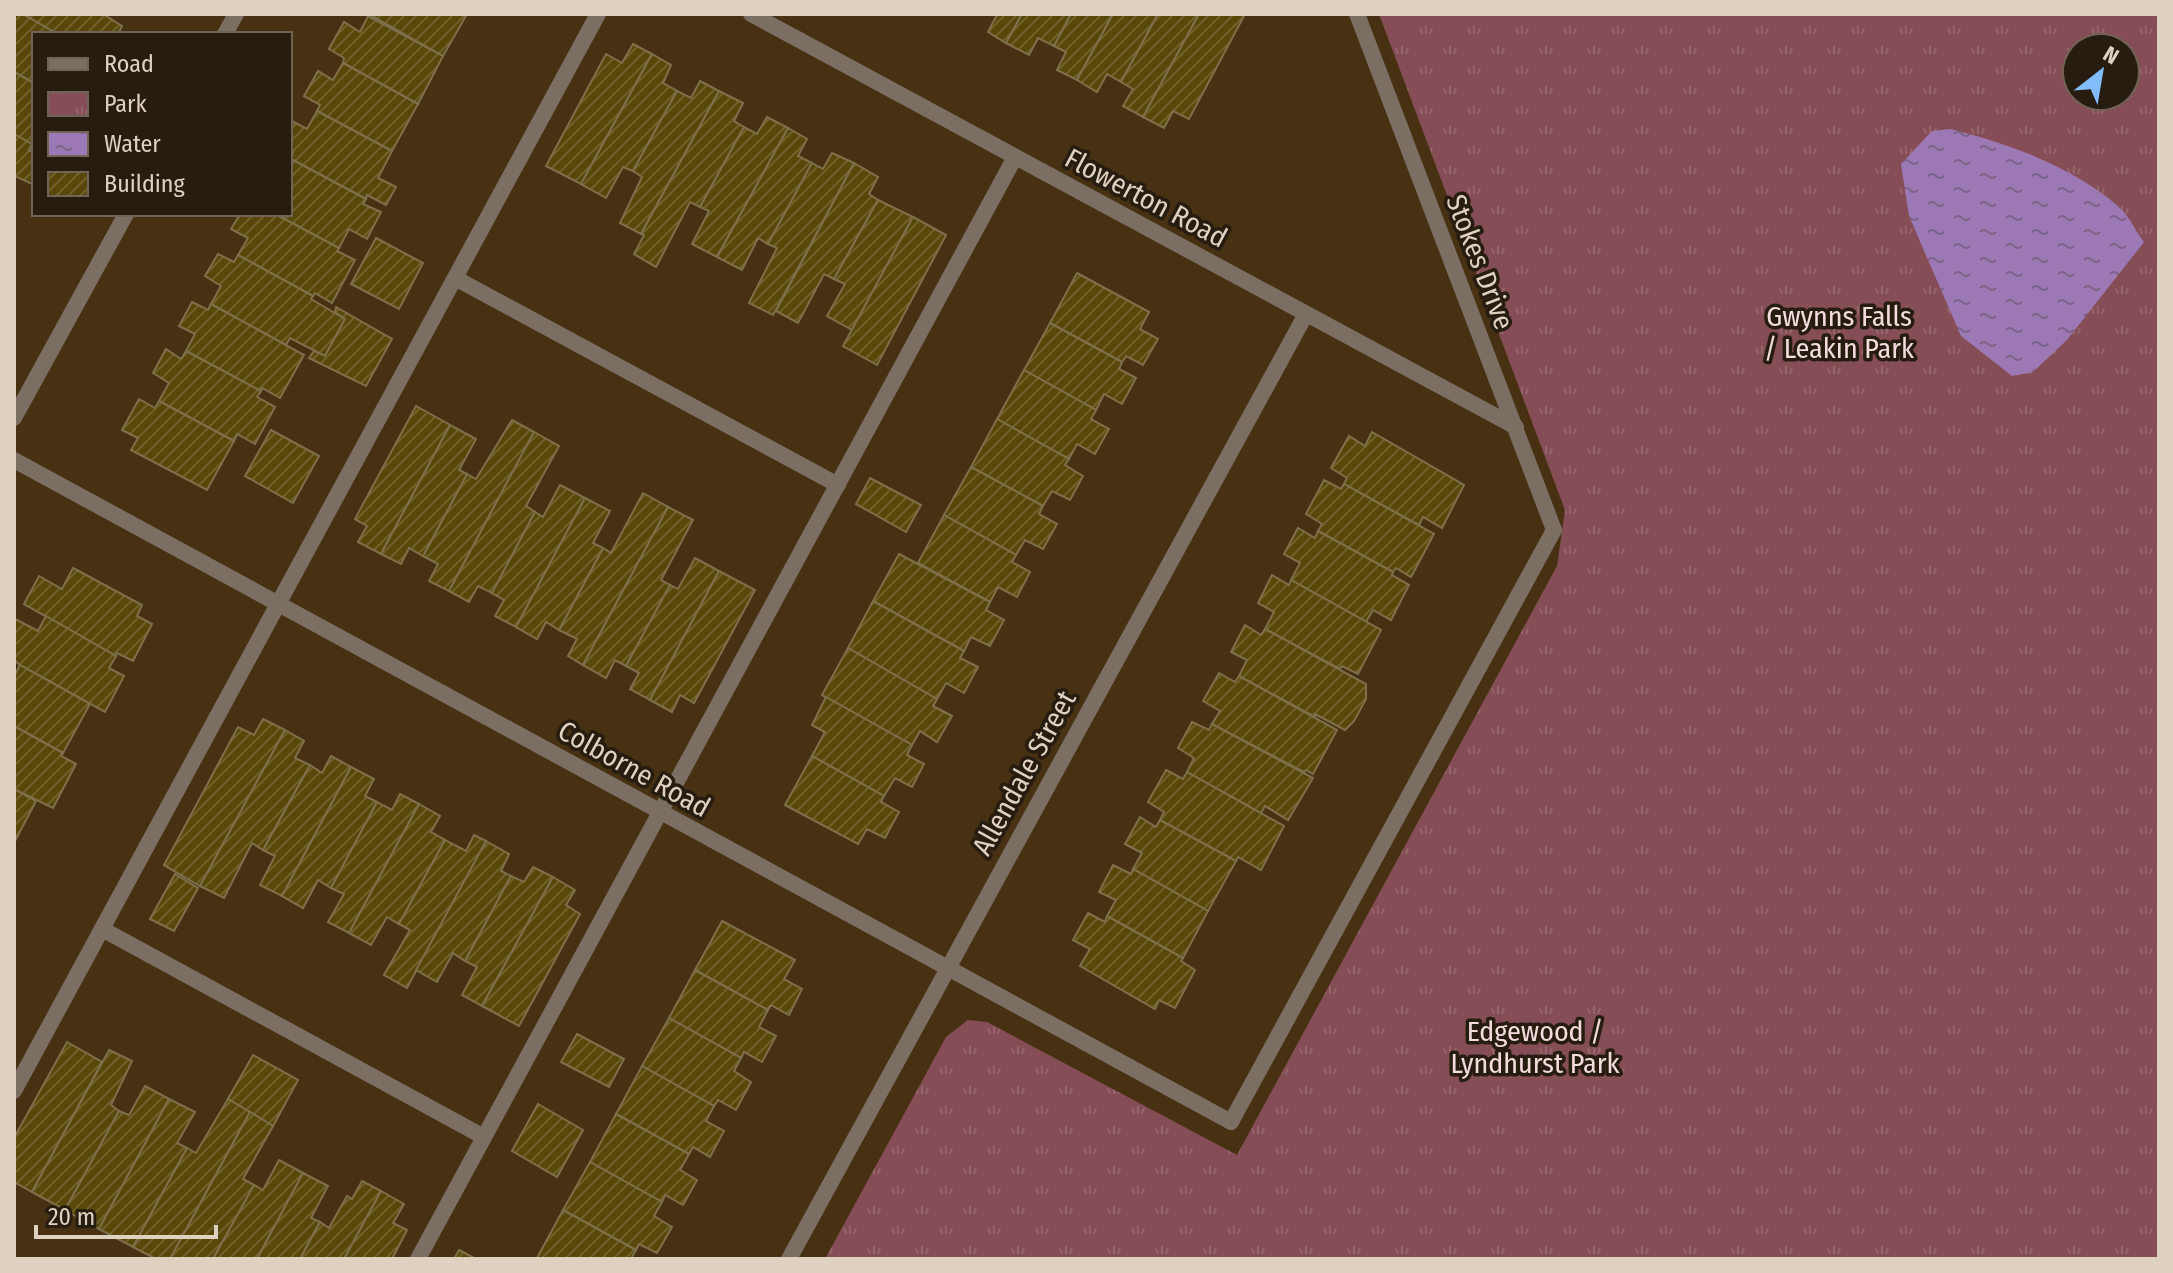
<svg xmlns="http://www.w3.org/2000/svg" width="2173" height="1273" viewBox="0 0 2173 1273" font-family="'Fira Sans Condensed',sans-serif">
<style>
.park{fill:url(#park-tufts);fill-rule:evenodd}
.water{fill:url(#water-ripples)}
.building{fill:url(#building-hatch);stroke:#7d704b;stroke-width:2}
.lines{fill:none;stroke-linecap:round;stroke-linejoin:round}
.service{stroke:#7a6f62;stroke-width:16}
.minor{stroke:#7a6f62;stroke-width:16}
.labels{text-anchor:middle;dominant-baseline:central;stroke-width:7;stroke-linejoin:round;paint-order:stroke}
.street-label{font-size:28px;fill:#dfd1c0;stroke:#261c0f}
.park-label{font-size:28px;fill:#f3dcde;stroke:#261c0f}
</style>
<defs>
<pattern id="park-tufts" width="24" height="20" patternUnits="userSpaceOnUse" patternTransform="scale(2)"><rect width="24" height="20" fill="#854d55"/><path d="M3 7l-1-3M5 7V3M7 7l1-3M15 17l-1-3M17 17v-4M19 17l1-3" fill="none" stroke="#96666c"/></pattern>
<pattern id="water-ripples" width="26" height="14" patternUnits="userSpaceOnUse" patternTransform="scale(2)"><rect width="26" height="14" fill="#9c78b4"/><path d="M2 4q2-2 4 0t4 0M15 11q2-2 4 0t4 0" fill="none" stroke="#7d6489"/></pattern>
<pattern id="building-hatch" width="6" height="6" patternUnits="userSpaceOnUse" patternTransform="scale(2)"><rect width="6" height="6" fill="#594709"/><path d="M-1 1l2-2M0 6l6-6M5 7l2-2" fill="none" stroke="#70602b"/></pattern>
</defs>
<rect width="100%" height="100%" fill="#483113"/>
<!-- park -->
<path class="park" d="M 1379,14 L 2159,14 L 2159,1259 L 825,1259 L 946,1037 L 968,1020 L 987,1022 L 1237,1155 L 1557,566 L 1565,510 ZM 2077,48 L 2125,48 L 2125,96 L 2077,96 Z"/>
<!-- water -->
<path class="water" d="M 1950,129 C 2006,142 2075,168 2119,207 C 2129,216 2136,231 2144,242 L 2067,340 L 2033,372 L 2012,376 L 1961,336 L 1909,216 L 1901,164 L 1932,131 Z"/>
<!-- building -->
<g class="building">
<path d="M 14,14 L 23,14 L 58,34 L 34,34 L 34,83 L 14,72 Z"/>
<path d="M 23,14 L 103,14 L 122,26 L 118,34 L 58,34 Z"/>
<path d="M 369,14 L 467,14 L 443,56 Z"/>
<path d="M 995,14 L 1022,14 L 1006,43 L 988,32 L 997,15 Z"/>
<path d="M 1022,14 L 1071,14 L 1054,46 L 1038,38 L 1029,55 L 1006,43 Z"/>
<path d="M 1071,14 L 1113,14 L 1077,80 L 1057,70 L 1066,52 L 1054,46 Z"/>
<path d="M 1113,14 L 1158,14 L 1121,82 L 1107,74 L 1097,92 L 1077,80 Z"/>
<path d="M 1158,14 L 1199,14 L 1143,117 L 1123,106 L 1133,89 L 1121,82 Z"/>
<path d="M 1199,14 L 1245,14 L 1189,119 L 1173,111 L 1164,128 L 1143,117 Z"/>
<path d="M 368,16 L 443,56 L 418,104 L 343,63 L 344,58 L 329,49 L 344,22 L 360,32 Z"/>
<path d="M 633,44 L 652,54 L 581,184 L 546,166 L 606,54 L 622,63 Z"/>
<path d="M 652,54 L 671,65 L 663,83 L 677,91 L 633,171 L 623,167 L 606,198 L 581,184 Z"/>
<path d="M 343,63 L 418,104 L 392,151 L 317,111 L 320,105 L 304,96 L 318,71 L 333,80 Z"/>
<path d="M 14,72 L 34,83 L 34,140 L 32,144 L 14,134 Z"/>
<path d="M 700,81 L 719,91 L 641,234 L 620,223 L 642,177 L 633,171 L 677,91 L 691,98 Z"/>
<path d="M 719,91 L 743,103 L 734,121 L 744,127 L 700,207 L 690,202 L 656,267 L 634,254 L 644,235 L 641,234 Z"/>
<path d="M 317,111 L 392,151 L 378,178 L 396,187 L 386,205 L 367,195 L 366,199 L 291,159 L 293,152 L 290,151 L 290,120 L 307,129 Z"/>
<path d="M 767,117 L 788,128 L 717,257 L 692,244 L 709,211 L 700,207 L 744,127 L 757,134 Z"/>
<path d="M 788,128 L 807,139 L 798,156 L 812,163 L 768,244 L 758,238 L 742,270 L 717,257 Z"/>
<path d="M 14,134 L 32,144 L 29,150 L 34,153 L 34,185 L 15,176 L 14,178 Z"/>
<path d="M 832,153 L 854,163 L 773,315 L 749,303 L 777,248 L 768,244 L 812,163 L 823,169 Z"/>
<path d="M 291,159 L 366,199 L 363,204 L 381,212 L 367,239 L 349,229 L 339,248 L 275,214 L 290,214 Z"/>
<path d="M 854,163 L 878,177 L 869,194 L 878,200 L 834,279 L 824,274 L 798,323 L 776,311 Z"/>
<path d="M 878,200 L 913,217 L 852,330 L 827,316 L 845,284 L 834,279 Z"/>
<path d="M 240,214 L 275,214 L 339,248 L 337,251 L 355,260 L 332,303 L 315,293 L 313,296 L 238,255 L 248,238 L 231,229 Z"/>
<path d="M 913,217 L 946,235 L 877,365 L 843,346 Z"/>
<path d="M 376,238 L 423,263 L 399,309 L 351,284 Z"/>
<path d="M 218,254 L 234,262 L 238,255 L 313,296 L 311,299 L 345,319 L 325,356 L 290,338 L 286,345 L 211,304 L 221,286 L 205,276 Z"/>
<path d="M 1077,273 L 1149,312 L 1140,329 L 1158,339 L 1143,365 L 1126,356 L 1122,362 L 1050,323 Z"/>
<path d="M 192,302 L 208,310 L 211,304 L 304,355 L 280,398 L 262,388 L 261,391 L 186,351 L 195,334 L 179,326 Z"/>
<path d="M 336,307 L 392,339 L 366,386 L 309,358 L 314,351 L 325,356 L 345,319 L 335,312 Z"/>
<path d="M 1050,323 L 1122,362 L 1119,369 L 1136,378 L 1122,404 L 1104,394 L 1096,410 L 1024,370 Z"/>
<path d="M 166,349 L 181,359 L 186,351 L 261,391 L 257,397 L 275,407 L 255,444 L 237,434 L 234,441 L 159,401 L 169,383 L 153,373 Z"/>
<path d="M 1024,370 L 1096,410 L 1091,419 L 1109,429 L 1095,454 L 1077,444 L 1069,459 L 997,419 Z"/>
<path d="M 139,399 L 155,408 L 159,401 L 234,441 L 207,490 L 131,450 L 138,438 L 122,430 Z"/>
<path d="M 416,406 L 450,425 L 381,554 L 358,542 L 367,526 L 355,519 Z"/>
<path d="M 997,419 L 1069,459 L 1065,465 L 1083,476 L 1070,500 L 1052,491 L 1043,506 L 971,467 Z"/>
<path d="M 512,420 L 534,432 L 449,591 L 429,581 L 438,564 L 423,556 L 467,474 L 476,479 Z"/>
<path d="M 450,425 L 476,439 L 459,470 L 467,474 L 423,556 L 409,548 L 401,564 L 381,554 Z"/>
<path d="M 271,430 L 319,456 L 293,503 L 245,476 Z"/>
<path d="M 534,432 L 559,446 L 526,506 L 535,512 L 492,593 L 478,586 L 469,602 L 449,591 Z"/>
<path d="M 1372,432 L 1464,485 L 1442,528 L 1423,517 L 1419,525 L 1344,484 L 1347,478 L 1331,468 L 1349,436 L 1365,446 Z"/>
<path d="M 971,467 L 1043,506 L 1039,514 L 1057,524 L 1043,549 L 1025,540 L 1016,555 L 944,515 Z"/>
<path d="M 870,478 L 921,505 L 906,532 L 856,504 Z"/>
<path d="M 1324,480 L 1341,489 L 1344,484 L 1434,534 L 1411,577 L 1396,568 L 1393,572 L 1318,531 L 1322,524 L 1306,514 Z"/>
<path d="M 560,485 L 585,498 L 516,627 L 495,616 L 504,600 L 492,593 L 535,512 L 543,517 Z"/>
<path d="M 643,493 L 668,507 L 583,665 L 568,656 L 577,639 L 559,630 L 603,548 L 611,553 Z"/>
<path d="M 585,498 L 610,511 L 593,543 L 603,548 L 559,630 L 546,622 L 537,639 L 516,627 Z"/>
<path d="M 668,507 L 693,520 L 661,580 L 670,585 L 626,666 L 615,660 L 606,678 L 583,665 Z"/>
<path d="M 944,515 L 1016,555 L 1012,562 L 1030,572 L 1017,597 L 998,587 L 990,602 L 918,563 Z"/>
<path d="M 1298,528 L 1315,538 L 1318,531 L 1393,572 L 1392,575 L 1409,585 L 1391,620 L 1373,610 L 1366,622 L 1291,580 L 1300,563 L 1284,554 Z"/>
<path d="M 899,554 L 990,602 L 986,610 L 1004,620 L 990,646 L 971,637 L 964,651 L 873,601 Z"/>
<path d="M 695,558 L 719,571 L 650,700 L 630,689 L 639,673 L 626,666 L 670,585 L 678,589 Z"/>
<path d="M 73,568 L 142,605 L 137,616 L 152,624 L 133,661 L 117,653 L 116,656 L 24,604 L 39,576 L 62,589 Z"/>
<path d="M 719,571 L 755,590 L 694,703 L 680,695 L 672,712 L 650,700 Z"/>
<path d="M 1272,575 L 1289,585 L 1291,580 L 1381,630 L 1358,674 L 1342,666 L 1340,669 L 1265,629 L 1274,612 L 1258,603 Z"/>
<path d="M 873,601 L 964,651 L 960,658 L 978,667 L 964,693 L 946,683 L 937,699 L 848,648 Z"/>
<path d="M 46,616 L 116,656 L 109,668 L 124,676 L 105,712 L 20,665 L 14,660 L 15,619 L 38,631 Z"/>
<path d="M 1245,625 L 1261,635 L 1265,629 L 1366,684 L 1366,699 L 1354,721 L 1345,730 L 1315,714 L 1315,717 L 1239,676 L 1247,660 L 1231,652 Z"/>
<path d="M 848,648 L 937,699 L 933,706 L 952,716 L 937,742 L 920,731 L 912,745 L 822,695 Z"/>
<path d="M 20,665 L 90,704 L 63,753 L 14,726 L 14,677 Z"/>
<path d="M 1219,673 L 1235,682 L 1239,676 L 1337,730 L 1313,774 L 1306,770 L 1304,772 L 1212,724 L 1220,711 L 1203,701 Z"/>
<path d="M 826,697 L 912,745 L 907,755 L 924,764 L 912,787 L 895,778 L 884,796 L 812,756 L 825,732 L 812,725 Z"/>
<path d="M 263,719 L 285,730 L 200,886 L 164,865 L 238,727 L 254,735 Z"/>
<path d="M 1192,722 L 1209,730 L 1212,724 L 1313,778 L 1288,820 L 1265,806 L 1261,813 L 1187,772 L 1194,758 L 1178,748 Z"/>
<path d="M 14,726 L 63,753 L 61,756 L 76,764 L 53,808 L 14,789 Z"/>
<path d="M 285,730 L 304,741 L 295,758 L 310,765 L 263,850 L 252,843 L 224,898 L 200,886 Z"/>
<path d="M 331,756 L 351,767 L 282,896 L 260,885 L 275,856 L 263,850 L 310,765 L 322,773 Z"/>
<path d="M 812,756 L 884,796 L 881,802 L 899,812 L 885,838 L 867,829 L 858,844 L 785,805 Z"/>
<path d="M 351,767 L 374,779 L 365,796 L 377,802 L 331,888 L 318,880 L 303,908 L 282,896 Z"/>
<path d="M 1166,770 L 1183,779 L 1187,772 L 1284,826 L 1261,870 L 1238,857 L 1236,861 L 1160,820 L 1164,812 L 1148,802 Z"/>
<path d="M 14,789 L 36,801 L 14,843 Z"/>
<path d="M 400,794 L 419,804 L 349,933 L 328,922 L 344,894 L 331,888 L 377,802 L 392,810 Z"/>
<path d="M 419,804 L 440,816 L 431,832 L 445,840 L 399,924 L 387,917 L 371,945 L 349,933 Z"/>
<path d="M 1140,817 L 1156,827 L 1160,820 L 1236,861 L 1208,911 L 1133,869 L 1142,853 L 1125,844 Z"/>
<path d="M 474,835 L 486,841 L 407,988 L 384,975 L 410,930 L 399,924 L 445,840 L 466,851 Z"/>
<path d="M 486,841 L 509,854 L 501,871 L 511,876 L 465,961 L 453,953 L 437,982 L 416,970 Z"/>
<path d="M 1113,865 L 1131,874 L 1133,869 L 1208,911 L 1183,958 L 1107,916 L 1116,900 L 1099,892 Z"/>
<path d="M 533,867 L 553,877 L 482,1006 L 462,995 L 477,967 L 465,961 L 511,876 L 524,882 Z"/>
<path d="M 175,874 L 198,888 L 174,931 L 150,919 Z"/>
<path d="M 553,877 L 575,890 L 566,905 L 580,914 L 519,1026 L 482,1006 Z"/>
<path d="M 1088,913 L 1105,922 L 1107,916 L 1183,958 L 1181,961 L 1195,970 L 1175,1008 L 1159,1000 L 1155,1009 L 1080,966 L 1090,949 L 1073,940 Z"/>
<path d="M 722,921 L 795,960 L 784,979 L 802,989 L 789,1015 L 771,1005 L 768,1010 L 695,970 Z"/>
<path d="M 695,970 L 768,1010 L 759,1027 L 776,1036 L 762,1062 L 744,1052 L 741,1058 L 669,1018 Z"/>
<path d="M 669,1018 L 741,1058 L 734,1071 L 751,1082 L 736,1110 L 718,1100 L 714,1106 L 642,1066 Z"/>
<path d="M 577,1034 L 624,1059 L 609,1087 L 561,1062 Z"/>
<path d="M 67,1042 L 102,1062 L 32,1192 L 14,1182 L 14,1138 Z"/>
<path d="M 109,1050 L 132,1061 L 111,1105 L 119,1111 L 65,1210 L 32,1192 Z"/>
<path d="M 253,1055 L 298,1080 L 273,1126 L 228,1099 Z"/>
<path d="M 642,1066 L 714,1106 L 706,1121 L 724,1131 L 710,1157 L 693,1147 L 689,1154 L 616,1114 Z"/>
<path d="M 145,1086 L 169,1099 L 99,1229 L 65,1210 L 119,1111 L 129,1115 Z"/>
<path d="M 169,1099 L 195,1112 L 177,1143 L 187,1148 L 133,1247 L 99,1229 Z"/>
<path d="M 228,1099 L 250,1112 L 170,1259 L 156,1259 L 133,1247 L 187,1148 L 196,1153 Z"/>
<path d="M 538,1104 L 583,1130 L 557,1177 L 512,1151 Z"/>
<path d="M 250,1112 L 273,1126 L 243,1179 L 254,1185 L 213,1259 L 170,1259 Z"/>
<path d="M 616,1114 L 689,1154 L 680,1170 L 697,1180 L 683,1205 L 665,1195 L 662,1202 L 590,1162 Z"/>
<path d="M 279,1160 L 303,1173 L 257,1259 L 213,1259 L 254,1185 L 263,1190 Z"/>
<path d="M 590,1162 L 662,1202 L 654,1216 L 672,1227 L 657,1253 L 639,1244 L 636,1250 L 563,1210 Z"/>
<path d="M 303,1173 L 328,1186 L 311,1218 L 320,1222 L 300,1259 L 257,1259 Z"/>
<path d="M 362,1181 L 381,1191 L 344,1259 L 300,1259 L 320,1222 L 329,1228 L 347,1196 L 352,1199 Z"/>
<path d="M 381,1191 L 404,1204 L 393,1223 L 407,1230 L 392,1259 L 344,1259 Z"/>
<path d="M 563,1210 L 636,1250 L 631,1259 L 537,1258 Z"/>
<path d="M 459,1250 L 476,1259 L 454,1259 Z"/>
</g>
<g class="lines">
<!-- service -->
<g class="service">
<path d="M 455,278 L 838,485"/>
<path d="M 102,929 L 484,1137"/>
<path d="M 14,1091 L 598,14"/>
<path d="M 1231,1122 L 1554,530"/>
<path d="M 418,1259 L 1015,157"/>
</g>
<!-- minor -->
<g class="minor">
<path d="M 751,14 L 1516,427"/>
<path d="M 1357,14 L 1554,530"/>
<path d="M 225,34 L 236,14"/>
<path d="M 14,418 L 126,214"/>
<path d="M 14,460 L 1231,1122"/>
<path d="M 789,1259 L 1306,314"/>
</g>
</g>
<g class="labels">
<!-- street labels -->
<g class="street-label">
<text transform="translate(1146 198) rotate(28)">Flowerton Road</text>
<text transform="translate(1480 262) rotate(69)">Stokes Drive</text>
<text transform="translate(634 769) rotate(29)">Colborne Road</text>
<text transform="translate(1024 773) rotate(-61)">Allendale Street</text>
</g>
<!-- park labels -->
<g class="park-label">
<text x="1839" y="316">Gwynns Falls<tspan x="1839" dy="32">/ Leakin Park</tspan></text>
<text x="1535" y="1031">Edgewood /<tspan x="1535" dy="32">Lyndhurst Park</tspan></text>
</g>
</g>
<!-- border -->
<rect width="2173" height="1273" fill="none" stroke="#dfd1c0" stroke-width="32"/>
<!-- legend -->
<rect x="32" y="32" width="260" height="184" fill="#261c0f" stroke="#706456" stroke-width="2"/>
<rect x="48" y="58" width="40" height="12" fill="#7a6f62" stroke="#706456" stroke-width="2"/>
<text x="104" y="72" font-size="24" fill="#dfd1c0">Road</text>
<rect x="48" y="92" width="40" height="24" fill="url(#park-tufts)" stroke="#706456" stroke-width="2"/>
<text x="104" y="112" font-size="24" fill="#dfd1c0">Park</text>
<rect x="48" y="132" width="40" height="24" fill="url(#water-ripples)" stroke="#706456" stroke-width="2"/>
<text x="104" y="152" font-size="24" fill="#dfd1c0">Water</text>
<rect x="48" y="172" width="40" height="24" fill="url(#building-hatch)" stroke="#706456" stroke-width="2"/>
<text x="104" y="192" font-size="24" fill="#dfd1c0">Building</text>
<!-- north arrow -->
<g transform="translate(2101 72) rotate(31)"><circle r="38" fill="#261c0f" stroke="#706456" stroke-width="2"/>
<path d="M0-6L14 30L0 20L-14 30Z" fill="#82bcfa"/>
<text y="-12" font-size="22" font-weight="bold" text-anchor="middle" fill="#dfd1c0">N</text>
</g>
<!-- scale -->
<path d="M36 1225v12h180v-12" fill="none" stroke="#dfd1c0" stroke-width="4"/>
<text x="48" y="1225" font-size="24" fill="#dfd1c0" stroke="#261c0f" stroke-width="6" paint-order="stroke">20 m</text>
</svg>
